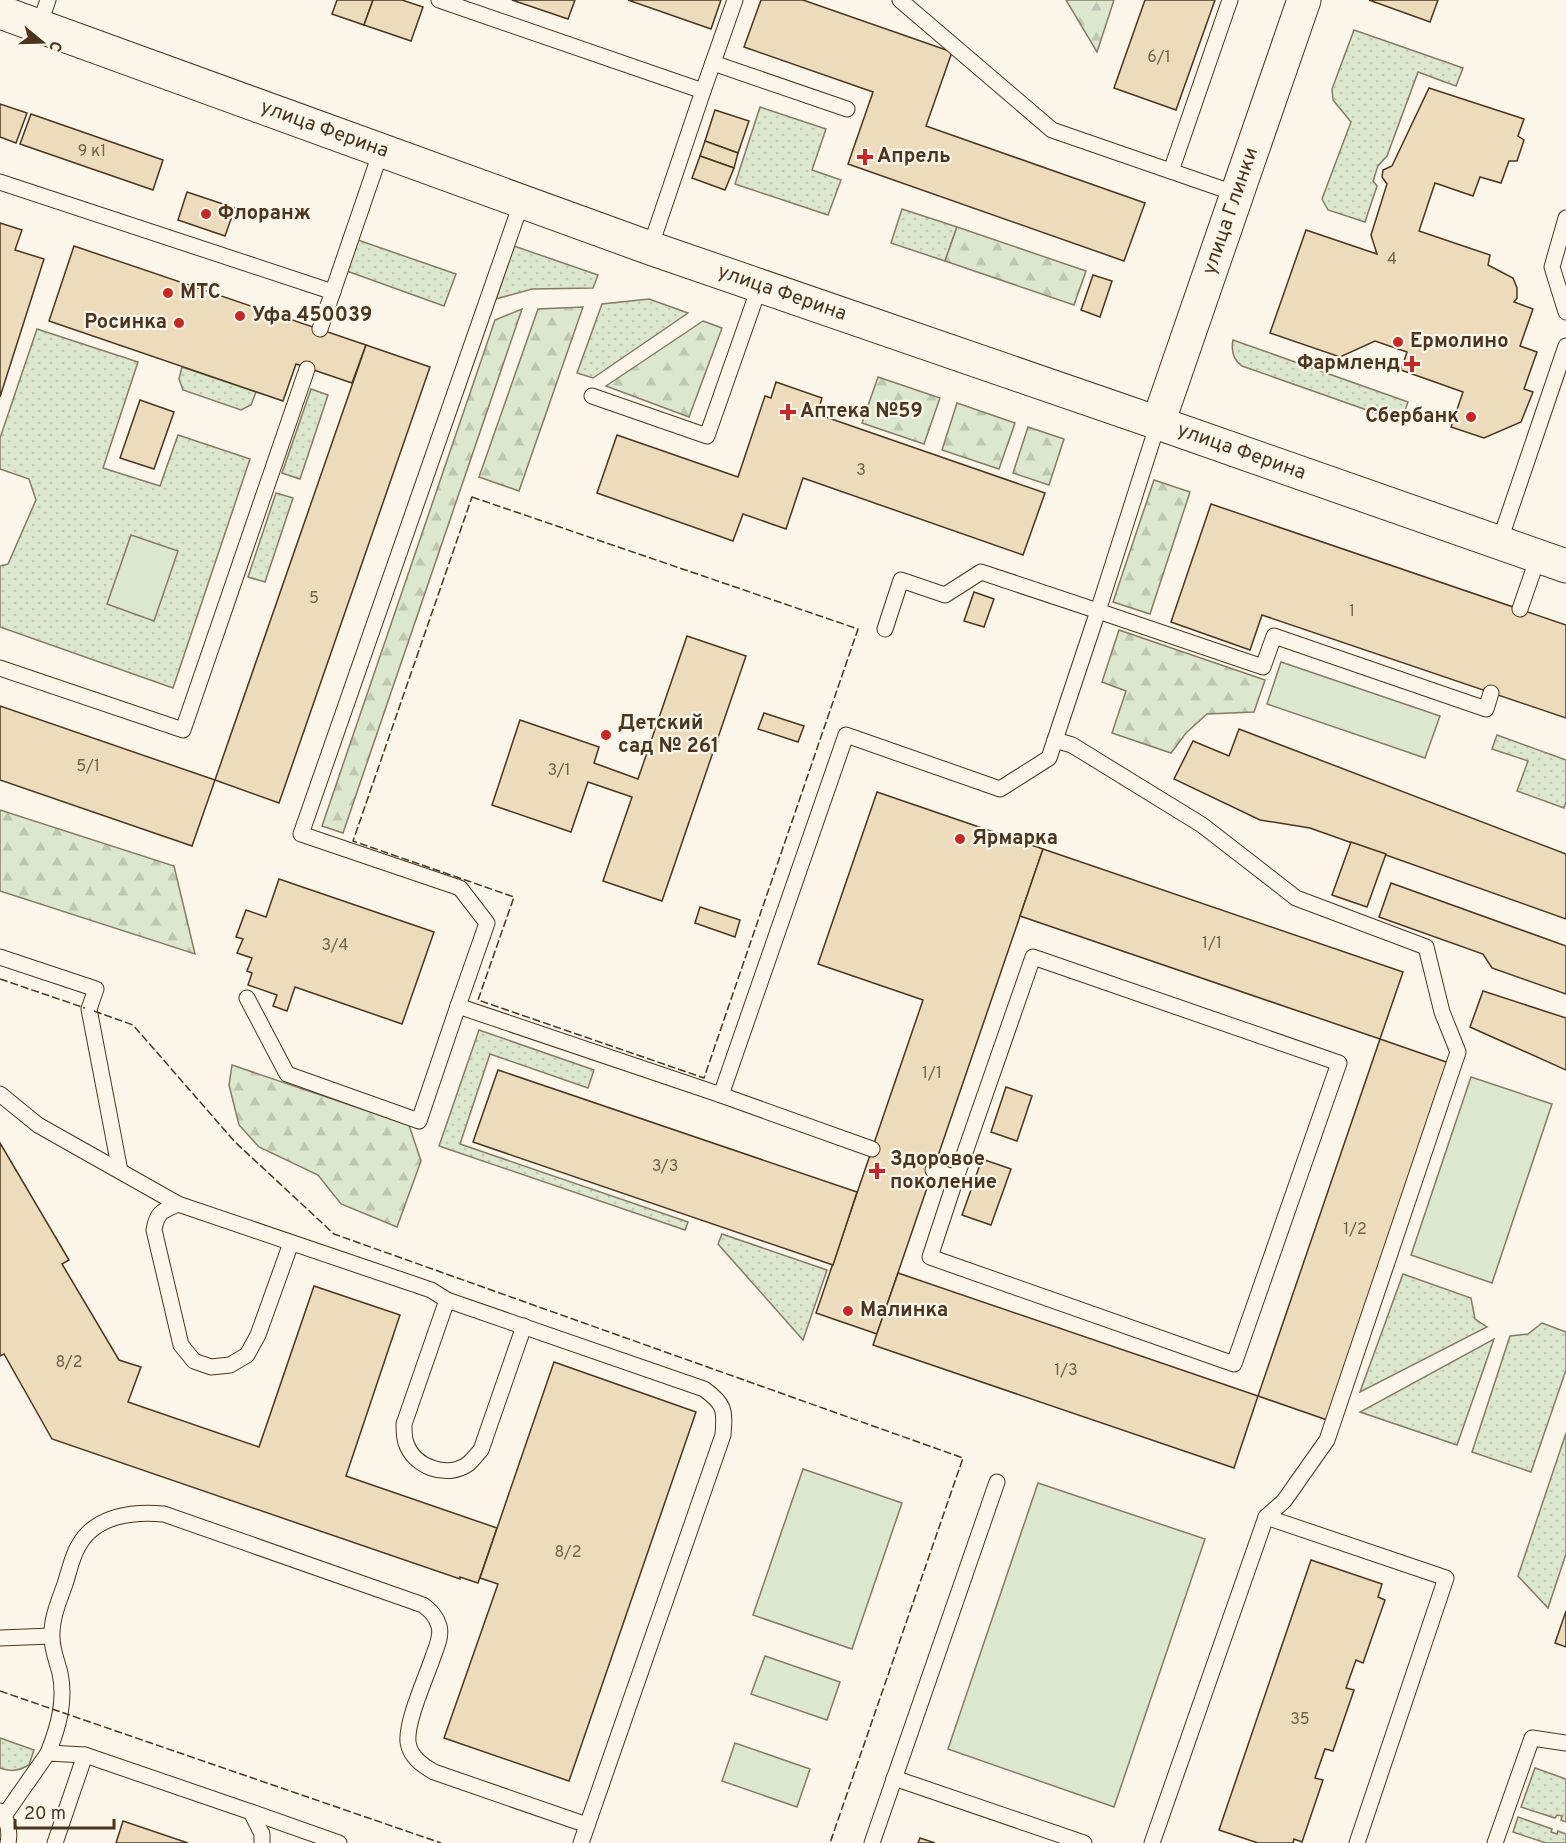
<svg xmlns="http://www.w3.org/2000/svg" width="1566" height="1843" viewBox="0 0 1566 1843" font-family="Overpass,sans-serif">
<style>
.grass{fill:url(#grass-dots);stroke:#887966;stroke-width:1.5}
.forest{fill:url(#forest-firs);stroke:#887966;stroke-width:1.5}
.park{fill:#dce7d0;stroke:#887966;stroke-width:1.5}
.building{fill:#ecdcbc;stroke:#4a3520;stroke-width:1.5}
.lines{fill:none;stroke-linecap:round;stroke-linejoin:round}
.lane-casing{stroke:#4a3520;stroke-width:17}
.secondary-casing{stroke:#4a3520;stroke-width:35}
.lane{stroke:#fbf6e9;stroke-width:15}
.secondary{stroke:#fbf6e9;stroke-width:33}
.fence{stroke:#4a3520;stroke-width:1.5;stroke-dasharray:8 3;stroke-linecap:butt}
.poi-dot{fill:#c62828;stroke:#fbf6e9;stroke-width:2}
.labels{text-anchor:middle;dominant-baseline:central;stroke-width:4.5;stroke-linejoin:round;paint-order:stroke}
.number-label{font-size:16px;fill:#725f47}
.street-label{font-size:20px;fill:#4a3520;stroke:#fbf6e9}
.poi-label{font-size:20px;font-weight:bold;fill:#4a3520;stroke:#fbf6e9;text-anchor:start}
</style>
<defs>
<pattern id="grass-dots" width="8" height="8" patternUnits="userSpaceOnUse" patternTransform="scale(1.5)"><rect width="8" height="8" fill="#dce7d0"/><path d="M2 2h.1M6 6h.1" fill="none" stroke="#bec7b2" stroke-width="1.8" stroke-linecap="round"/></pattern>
<pattern id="forest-firs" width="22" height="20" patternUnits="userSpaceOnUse" patternTransform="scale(1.5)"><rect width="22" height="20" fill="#dce7d0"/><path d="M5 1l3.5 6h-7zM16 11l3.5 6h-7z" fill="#bec7b2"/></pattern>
</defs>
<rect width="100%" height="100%" fill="#fbf6e9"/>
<!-- grass -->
<g class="grass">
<path d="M 1354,30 L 1463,68 L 1456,86 L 1418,72 L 1387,156 L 1378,166 L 1373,181 L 1377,186 L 1365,222 L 1328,210 L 1322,199 L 1351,122 L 1333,100 L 1332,89 Z"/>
<path d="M 760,107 L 826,129 L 812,170 L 841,180 L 828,215 L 735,184 Z"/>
<path d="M 902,209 L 957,227 L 945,261 L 891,243 Z"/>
<path d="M 355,239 L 456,274 L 444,306 L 344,270 Z"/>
<path d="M 514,246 L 598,275 L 593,288 L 532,289 L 496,299 Z"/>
<path d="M 649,299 L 688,313 L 593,378 L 577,373 L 602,304 Z"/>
<path d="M 37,329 L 138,362 L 103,468 L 160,486 L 178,435 L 250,459 L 173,688 L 0,627 L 0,566 L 8,564 L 36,500 L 29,479 L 0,469 L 0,438 Z"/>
<path d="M 1233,340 L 1408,402 L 1401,422 L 1242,366 C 1232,359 1231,350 1233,340 Z"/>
<path d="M 182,367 L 256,392 L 251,405 L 241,410 L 183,390 L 179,379 Z"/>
<path d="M 311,389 L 328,395 L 300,479 L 282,473 Z"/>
<path d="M 276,493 L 293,498 L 265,582 L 248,577 Z"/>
<path d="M 1497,735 L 1566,760 L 1566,802 L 1564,808 L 1517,791 L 1528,761 L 1492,749 Z"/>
<path d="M 479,1030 L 594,1070 L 588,1088 L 490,1054 L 460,1144 L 688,1222 L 685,1230 L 439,1146 Z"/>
<path d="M 722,1234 L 827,1270 L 803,1340 L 718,1244 Z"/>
<path d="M 1403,1274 L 1471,1298 L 1475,1319 L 1487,1327 L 1360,1392 Z"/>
<path d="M 1542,1323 L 1566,1332 L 1566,1370 L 1531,1472 L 1472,1452 L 1510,1336 L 1528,1334 Z"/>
<path d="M 1494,1339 L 1457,1445 L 1360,1412 Z"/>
<path d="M 1566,1433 L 1566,1554 L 1548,1608 L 1518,1576 Z"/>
<path d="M 0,1738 L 34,1750 L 29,1765 C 18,1771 11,1772 0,1768 Z"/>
<path d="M 1535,1768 L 1566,1779 L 1566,1822 L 1561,1820 L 1562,1816 L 1557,1815 L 1555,1818 L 1521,1807 Z"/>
<path d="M 1518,1817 L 1552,1829 L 1551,1832 L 1557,1834 L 1558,1831 L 1566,1834 L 1566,1843 L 1546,1843 L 1513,1832 Z"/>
</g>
<!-- forest -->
<g class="forest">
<path d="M 1066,0 L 1114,0 L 1097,52 Z"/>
<path d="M 957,227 L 1086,271 L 1074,305 L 945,261 Z"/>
<path d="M 583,307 L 519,491 L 479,477 L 538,309 Z"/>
<path d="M 522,309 L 343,833 L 322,826 L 495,320 Z"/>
<path d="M 703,321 L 722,328 L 689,417 L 606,386 Z"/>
<path d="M 878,377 L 940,398 L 924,444 L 862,423 Z"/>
<path d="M 957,403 L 1015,423 L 999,469 L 942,450 Z"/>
<path d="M 1028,427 L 1064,439 L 1049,485 L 1013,473 Z"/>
<path d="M 1154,480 L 1190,492 L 1150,614 L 1113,602 Z"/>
<path d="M 1119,630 L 1265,680 L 1254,712 L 1207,714 L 1186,733 L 1171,753 L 1112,733 L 1126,691 L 1102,682 Z"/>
<path d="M 0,810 L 174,866 L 195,954 L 0,891 Z"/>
<path d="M 232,1065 L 409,1125 L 421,1161 L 397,1227 L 341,1204 L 318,1175 L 259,1147 L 239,1125 L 229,1085 Z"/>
</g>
<!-- park -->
<g class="park">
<path d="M 131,535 L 178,551 L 154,621 L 107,604 Z"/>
<path d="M 1281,662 L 1440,716 L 1425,758 L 1267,704 Z"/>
<path d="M 1471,1077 L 1552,1104 L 1492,1283 L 1411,1255 Z"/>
<path d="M 803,1469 L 902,1503 L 852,1649 L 753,1615 Z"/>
<path d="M 1038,1483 L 1205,1539 L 1114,1807 L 948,1749 Z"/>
<path d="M 765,1656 L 840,1682 L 827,1720 L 751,1694 Z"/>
<path d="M 735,1743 L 810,1769 L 797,1807 L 722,1781 Z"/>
</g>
<!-- building -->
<g class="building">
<path d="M 337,0 L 373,0 L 364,25 L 332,14 Z"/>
<path d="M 373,0 L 402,0 L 423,7 L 411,41 L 364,25 Z"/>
<path d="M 512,0 L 575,0 L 568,19 Z"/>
<path d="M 628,0 L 721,0 L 711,29 Z"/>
<path d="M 761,0 L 803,0 L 952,52 L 926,126 L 1145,203 L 1124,261 L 848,164 L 873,92 L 744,47 Z"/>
<path d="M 1145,0 L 1215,0 L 1176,110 L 1114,88 Z"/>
<path d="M 1369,0 L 1438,0 L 1430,22 Z"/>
<path d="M 1429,88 L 1524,119 L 1518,136 L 1524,140 L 1517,161 L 1509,161 L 1501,183 L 1480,177 L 1473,196 L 1435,183 L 1419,231 L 1490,255 L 1488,265 L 1513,278 L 1517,288 L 1517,298 L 1514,302 L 1533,309 L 1520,346 L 1537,352 L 1524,389 L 1533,392 L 1521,422 L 1484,438 L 1451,427 L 1463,392 L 1401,370 L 1407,352 L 1375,341 L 1340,357 L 1270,333 L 1306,230 L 1377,254 L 1371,235 L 1387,184 L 1382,177 L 1383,170 L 1392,166 Z"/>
<path d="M 0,104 L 27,113 L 16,143 L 0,137 Z"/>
<path d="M 715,110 L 749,121 L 738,153 L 705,141 Z"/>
<path d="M 31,114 L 163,160 L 153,190 L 20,144 Z"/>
<path d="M 705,141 L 738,153 L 734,168 L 700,156 Z"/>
<path d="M 700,156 L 734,168 L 725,190 L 692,178 Z"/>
<path d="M 187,192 L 235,208 L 225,236 L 178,220 Z"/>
<path d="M 0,223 L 22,230 L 15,250 L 44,259 L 0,397 Z"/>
<path d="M 74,246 L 366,345 L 352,383 L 296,364 L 283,401 L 49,321 Z"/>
<path d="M 1093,275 L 1112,281 L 1100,317 L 1081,310 Z"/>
<path d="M 366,345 L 430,367 L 279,803 L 215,780 Z"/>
<path d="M 776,382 L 822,398 L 817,414 L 1045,493 L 1023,555 L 803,478 L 786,529 L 743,514 L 733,541 L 597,493 L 617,435 L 738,477 L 765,396 L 771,398 Z"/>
<path d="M 140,400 L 174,412 L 154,469 L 120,458 Z"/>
<path d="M 1211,504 L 1566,625 L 1566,718 L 1262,615 L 1250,650 L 1171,622 Z"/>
<path d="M 974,592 L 994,599 L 984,627 L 964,621 Z"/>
<path d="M 687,636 L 746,656 L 662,901 L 603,881 L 632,797 L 588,782 L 571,832 L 492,805 L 520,720 L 599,747 L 594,763 L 638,779 Z"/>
<path d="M 0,706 L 215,780 L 192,846 L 0,780 Z"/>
<path d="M 764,713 L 804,726 L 798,742 L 758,729 Z"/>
<path d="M 1239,729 L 1566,854 L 1566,919 L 1310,828 L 1260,820 L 1174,779 L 1193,741 L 1229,756 Z"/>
<path d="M 877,792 L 1043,849 L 877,1334 L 816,1313 L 923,1000 L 818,964 Z"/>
<path d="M 1351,842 L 1386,854 L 1367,907 L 1332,895 Z"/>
<path d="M 1043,849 L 1403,972 L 1380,1039 L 1020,916 Z"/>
<path d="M 279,879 L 434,932 L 402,1024 L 295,987 L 287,1011 L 273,1006 L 277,995 L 248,985 L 252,973 L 247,971 L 252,958 L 237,953 L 243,939 L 236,937 L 246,910 L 266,917 Z"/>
<path d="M 1391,883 L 1566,946 L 1566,994 L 1492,968 L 1483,954 L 1379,917 Z"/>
<path d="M 700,907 L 740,920 L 735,937 L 695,923 Z"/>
<path d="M 1483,991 L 1566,1018 L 1566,1070 L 1470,1027 Z"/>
<path d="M 1380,1039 L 1452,1064 L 1330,1421 L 1258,1396 Z"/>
<path d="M 498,1070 L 857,1192 L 833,1265 L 473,1142 Z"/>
<path d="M 1006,1087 L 1032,1096 L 1017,1141 L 991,1132 Z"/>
<path d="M 0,1143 L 69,1260 L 62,1264 L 119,1360 L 141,1367 L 128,1402 L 259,1447 L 314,1286 L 400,1315 L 346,1476 L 497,1528 L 478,1583 L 460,1577 L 460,1579 L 52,1439 L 4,1354 L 0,1356 Z"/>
<path d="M 982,1159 L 1011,1169 L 991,1225 L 962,1215 Z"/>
<path d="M 898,1273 L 1258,1396 L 1234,1468 L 873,1345 Z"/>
<path d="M 554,1362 L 696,1412 L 569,1781 L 444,1738 L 498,1584 L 480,1578 Z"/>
<path d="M 1311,1560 L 1382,1584 L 1378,1597 L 1385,1600 L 1363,1663 L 1356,1660 L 1346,1688 L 1354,1690 L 1333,1751 L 1325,1749 L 1315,1778 L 1323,1780 L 1302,1842 L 1294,1839 L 1293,1843 L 1258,1843 L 1219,1830 Z"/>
<path d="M 1566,1611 L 1566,1647 L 1555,1643 Z"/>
<path d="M 123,1821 L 188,1843 L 116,1843 Z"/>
<path d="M 920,1838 L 935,1843 L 918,1843 Z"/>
</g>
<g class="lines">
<!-- lane casing -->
<g class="lane-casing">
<g id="lane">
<path d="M 439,0 L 703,91"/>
<path d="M 900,0 L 1052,130 L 1237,194"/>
<path d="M 39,26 L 48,0"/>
<path d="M 713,63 L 847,109"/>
<path d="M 1171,171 L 1230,0"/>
<path d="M 0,182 L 333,292"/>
<path d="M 522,201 L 301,834 L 460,888 L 487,923 L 458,1006 L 721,1095 L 872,1149"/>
<path d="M 1566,218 L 1552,267 L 1566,312"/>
<path d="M 650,248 L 703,91 L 735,0"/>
<path d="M 320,329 L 381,151"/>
<path d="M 592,396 L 707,436 L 760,285"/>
<path d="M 1158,423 L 1098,611 L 1263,667 L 1274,636 L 1486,709 L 1491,693"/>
<path d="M 1499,543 L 1566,346"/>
<path d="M 1520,609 L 1538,557"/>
<path d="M 0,668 L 183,730 L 307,369"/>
<path d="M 1055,740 L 1072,745 L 1202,825 L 1296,898 L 1426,947 L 1442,1012 L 1458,1052 L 1327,1440 L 1284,1501 L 1266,1517"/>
<path d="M 0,957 L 96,989 L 89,1009 L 120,1171"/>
<path d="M 247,998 L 287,1074 L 419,1121 L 458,1006"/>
<path d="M 0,1094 L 38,1125 L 178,1204 L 431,1290 L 447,1300 L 704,1389 C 725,1404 725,1410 723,1435 L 581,1843"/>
<path d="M 721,1095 L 846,735 L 1000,789 L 1049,758 L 1098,611 L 981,572 L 945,595 L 901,580 L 885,629"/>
<path d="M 933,1170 L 956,1178 L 1033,957 L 1339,1063 L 1234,1364 L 930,1257 L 956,1178"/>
<path d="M 178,1204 C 162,1211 157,1212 154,1230 L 181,1345 L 194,1361 L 211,1367 L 230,1365 L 247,1355 L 258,1335 L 291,1243"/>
<path d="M 447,1300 L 404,1424 C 404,1430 404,1438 406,1443 C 414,1467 447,1479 468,1464 C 473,1460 477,1454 481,1450 L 524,1326"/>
<path d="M 0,1638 L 51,1636"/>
<path d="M 48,1753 C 58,1728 66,1701 60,1673 C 57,1661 52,1650 52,1637 C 51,1619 59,1601 65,1584 C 69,1572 72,1556 79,1545 C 96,1515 134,1511 164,1514 L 423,1605 C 431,1611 436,1616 439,1626 C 442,1636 436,1648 433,1657 C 426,1678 406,1721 408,1742 C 410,1757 422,1765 434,1772 L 587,1825"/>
<path d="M 894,1778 L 1084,1843"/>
<path d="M 0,1811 C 8,1820 10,1832 8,1843"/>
<path d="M 251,1812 L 339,1843"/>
<path d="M 4,1816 L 48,1753 L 85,1755 L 251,1812 L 262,1834 L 262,1843"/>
<path d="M 55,1843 L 85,1755"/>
<path d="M 872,1843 L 997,1482"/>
<path d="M 1152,1843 L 1266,1517 L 1446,1578 L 1357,1843"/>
<path d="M 1495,1843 L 1532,1738 L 1566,1743"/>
</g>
</g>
<!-- secondary casing -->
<g class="secondary-casing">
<g id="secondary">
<path id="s1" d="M 0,12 L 650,248 L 1158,423 L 1566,566"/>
<path id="s2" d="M 1158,423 L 1304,0"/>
</g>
</g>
<!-- lane -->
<use href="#lane" class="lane"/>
<!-- secondary -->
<use href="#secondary" class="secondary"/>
<!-- fence -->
<g class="fence">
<path d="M 472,497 L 858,629 L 704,1078 L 478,1000 L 514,897 L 353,841 Z"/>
<path d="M 0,979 L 85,1008"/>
<path d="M 94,1011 L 133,1025 L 235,1142 L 334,1234 L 963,1458 L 830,1843"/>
<path d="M 0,1691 L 441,1843"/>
</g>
</g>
<!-- markers -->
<g class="poi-dot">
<path d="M862 148h6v6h6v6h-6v6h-6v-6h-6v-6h6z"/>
<circle cx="206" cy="214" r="6"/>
<circle cx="168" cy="293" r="6"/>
<circle cx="240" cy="316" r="6"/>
<circle cx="179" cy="323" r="6"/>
<circle cx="1398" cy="342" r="6"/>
<path d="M1409 355h6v6h6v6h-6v6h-6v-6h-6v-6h6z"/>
<path d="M785 403h6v6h6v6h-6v6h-6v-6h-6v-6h6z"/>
<circle cx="1471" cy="417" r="6"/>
<circle cx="606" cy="735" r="6"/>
<circle cx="960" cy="839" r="6"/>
<path d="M874 1162h6v6h6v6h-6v6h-6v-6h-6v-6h6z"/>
<circle cx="848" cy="1311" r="6"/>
</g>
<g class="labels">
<!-- number labels -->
<g class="number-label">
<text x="1159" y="58">6/1</text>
<text x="92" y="152">9 к1</text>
<text x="1392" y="260">4</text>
<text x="861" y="471">3</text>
<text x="314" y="599">5</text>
<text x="1352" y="612">1</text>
<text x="88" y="767">5/1</text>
<text x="559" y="771">3/1</text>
<text x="1212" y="944">1/1</text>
<text x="335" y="946">3/4</text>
<text x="932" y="1074">1/1</text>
<text x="665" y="1167">3/3</text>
<text x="1355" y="1230">1/2</text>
<text x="69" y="1363">8/2</text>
<text x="1066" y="1371">1/3</text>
<text x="568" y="1553">8/2</text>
<text x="1300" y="1720">35</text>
</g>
<!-- street labels -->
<g class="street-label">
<text stroke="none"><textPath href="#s1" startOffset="345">улица Ферина</textPath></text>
<text stroke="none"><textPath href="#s2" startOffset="224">улица Глинки</textPath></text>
<text stroke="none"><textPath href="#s1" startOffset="831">улица Ферина</textPath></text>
<text stroke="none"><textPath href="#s1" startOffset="1317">улица Ферина</textPath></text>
</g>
<!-- poi labels -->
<g class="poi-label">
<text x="877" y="157">Апрель</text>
<text x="218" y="214">Флоранж</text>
<text x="180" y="293">МТС</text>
<text x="252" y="316">Уфа 450039</text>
<text x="167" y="323" text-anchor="end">Росинка</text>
<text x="1410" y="342">Ермолино</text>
<text x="1400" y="364" text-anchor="end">Фармленд</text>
<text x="800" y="412">Аптека №59</text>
<text x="1459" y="417" text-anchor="end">Сбербанк</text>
<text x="618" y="724">Детский<tspan x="618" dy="23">сад № 261</tspan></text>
<text x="972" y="839">Ярмарка</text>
<text x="890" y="1160">Здоровое<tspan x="890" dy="23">поколение</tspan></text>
<text x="860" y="1311">Малинка</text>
</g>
</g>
<!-- north arrow -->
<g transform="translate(42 42) rotate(109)" stroke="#fbf6e9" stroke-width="4.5" paint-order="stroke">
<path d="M0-4.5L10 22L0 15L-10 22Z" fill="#4a3520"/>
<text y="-9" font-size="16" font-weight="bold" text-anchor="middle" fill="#4a3520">С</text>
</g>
<!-- scale -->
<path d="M15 1819v9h99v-9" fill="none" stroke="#4a3520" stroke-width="3"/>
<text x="24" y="1819" font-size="18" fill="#4a3520" stroke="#fbf6e9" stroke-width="4.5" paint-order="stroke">20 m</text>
</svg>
